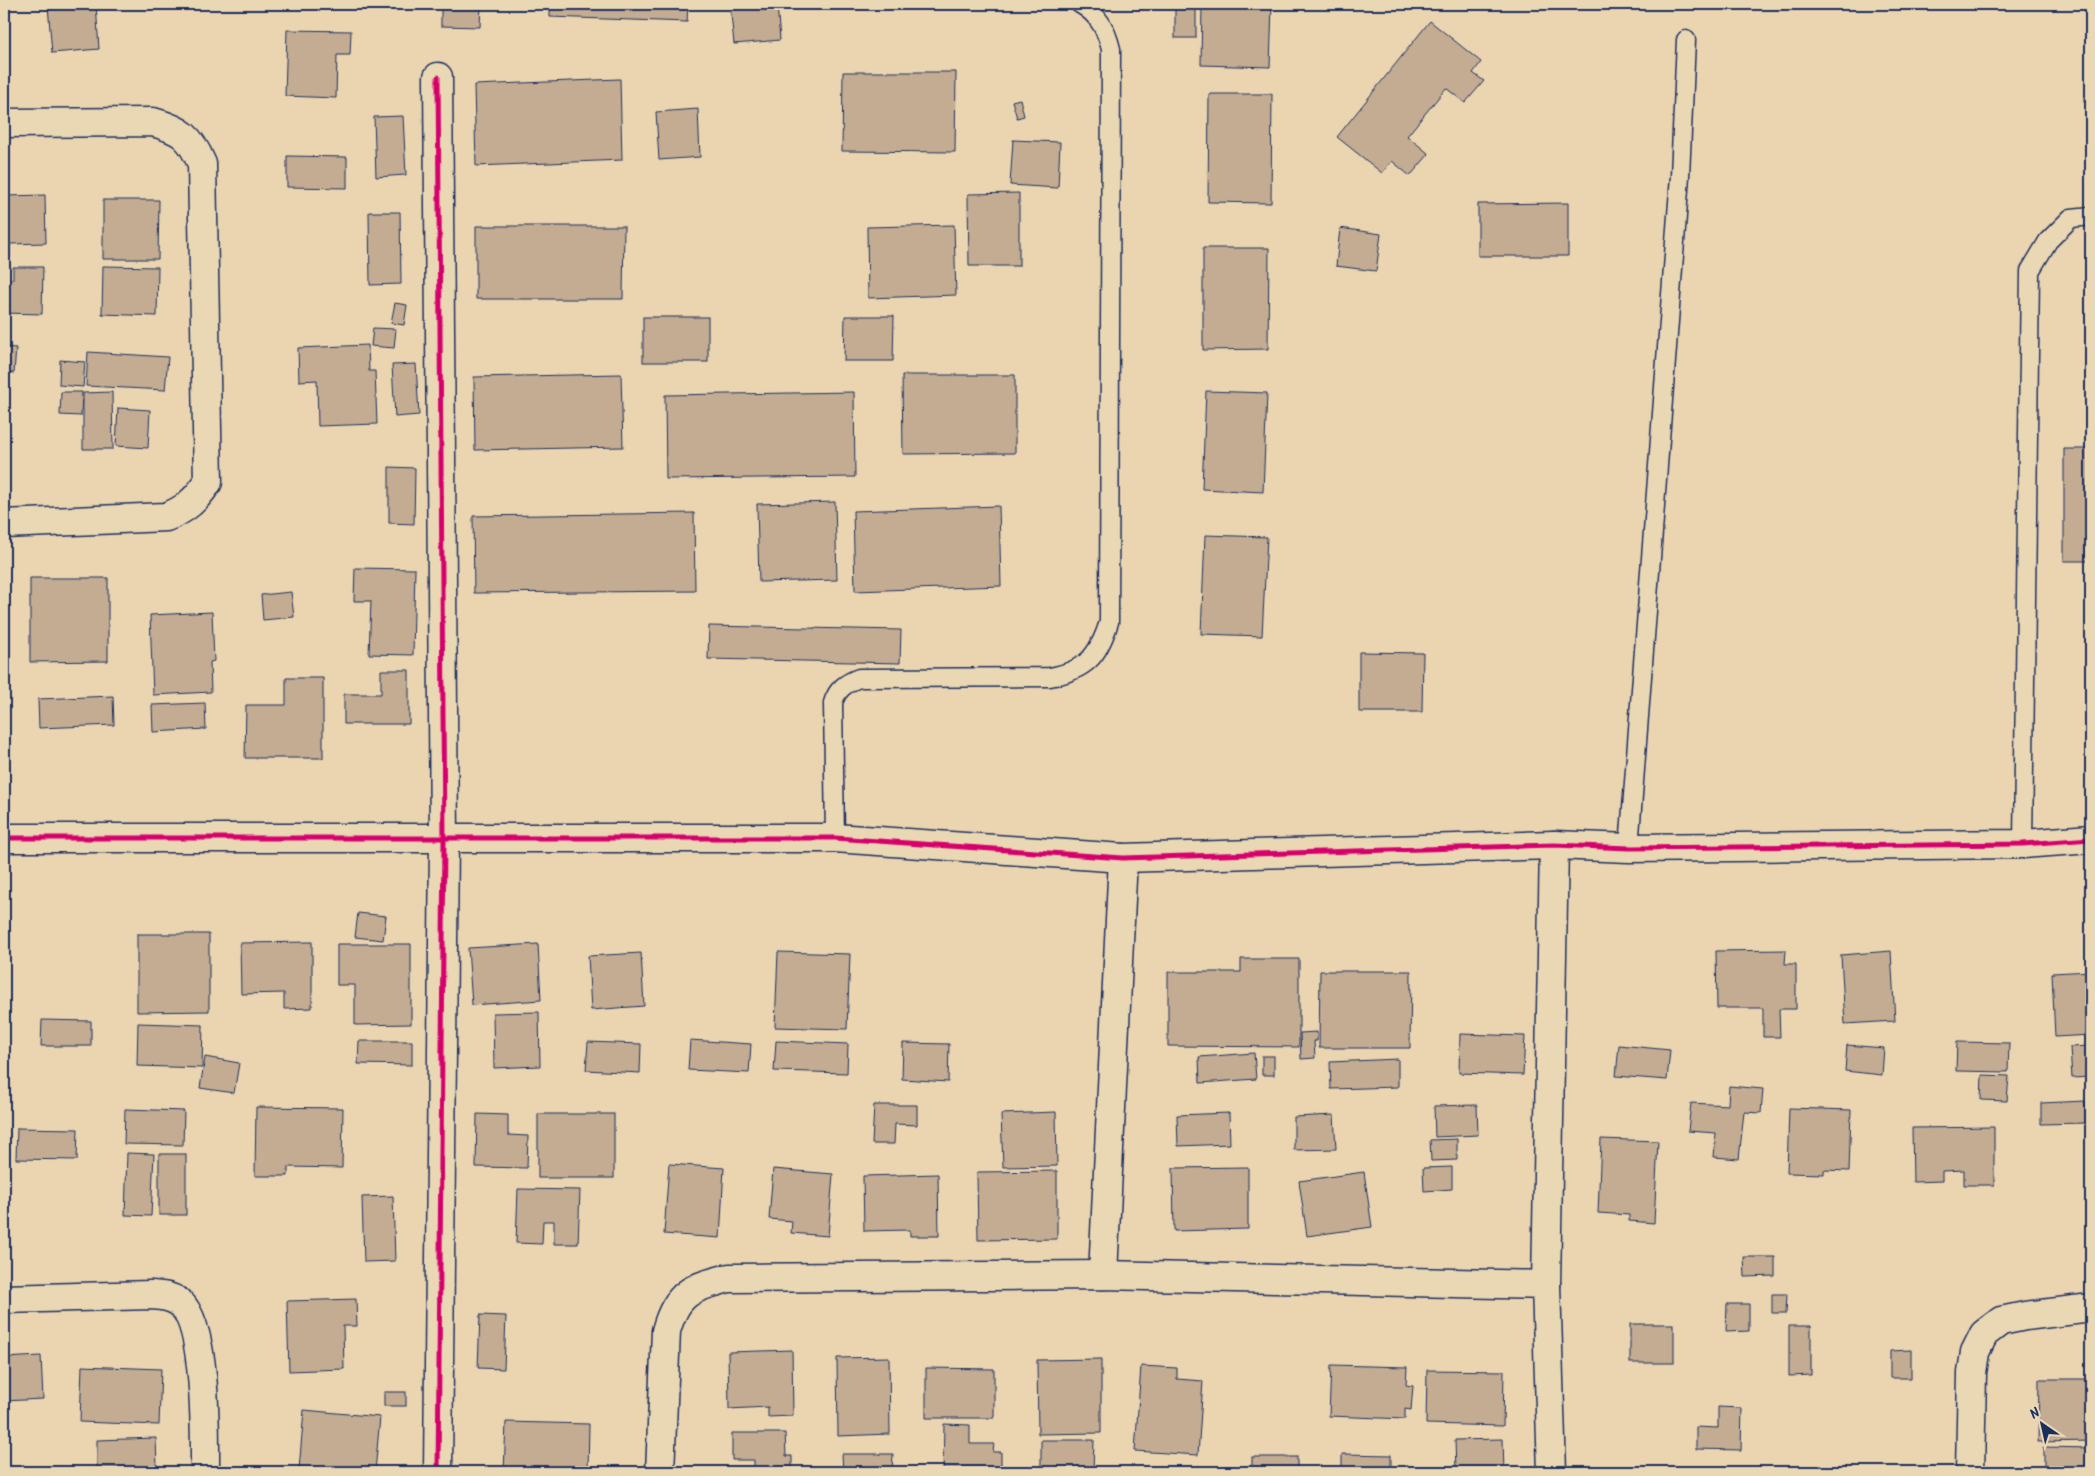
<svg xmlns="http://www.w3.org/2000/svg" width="2095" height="1476" viewBox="0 0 2095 1476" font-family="Kalam,sans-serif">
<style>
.building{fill:#c4ac92;stroke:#1b2f5e}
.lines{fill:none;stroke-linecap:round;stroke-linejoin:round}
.lane-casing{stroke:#1b2f5e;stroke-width:21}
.street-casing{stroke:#1b2f5e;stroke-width:31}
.lane{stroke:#ead8b5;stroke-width:18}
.street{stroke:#ead8b5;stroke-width:28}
.cycleway-casing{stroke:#ead8b5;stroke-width:8}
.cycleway{stroke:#d6006c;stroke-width:5}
</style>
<rect width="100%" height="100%" fill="#ebd5b1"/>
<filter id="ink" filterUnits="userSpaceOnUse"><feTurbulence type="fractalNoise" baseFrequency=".02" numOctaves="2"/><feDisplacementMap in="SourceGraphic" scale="10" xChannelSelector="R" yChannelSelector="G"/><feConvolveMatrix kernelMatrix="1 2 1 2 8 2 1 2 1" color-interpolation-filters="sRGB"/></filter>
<g filter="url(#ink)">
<!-- building -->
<g class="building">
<path d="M 96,4 L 99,49 L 52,53 L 48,6 Z"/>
<path d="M 441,4 L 481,4 L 480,27 L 441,26 Z"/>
<path d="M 550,4 L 688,4 L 687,22 L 550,17 Z"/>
<path d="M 730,4 L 777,4 L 780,40 L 734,44 Z"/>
<path d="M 1202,4 L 1272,4 L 1270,67 L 1201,65 Z"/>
<rect x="1175" y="9" width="21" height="29"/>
<path d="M 1430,21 L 1481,62 L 1473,73 L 1484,81 L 1465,103 L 1446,88 L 1407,136 L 1429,154 L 1410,176 L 1392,161 L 1382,173 L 1337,137 Z"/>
<path d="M 287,30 L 351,31 L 350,55 L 337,55 L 336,98 L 285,96 Z"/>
<path d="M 843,72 L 956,72 L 955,152 L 842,151 Z"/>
<path d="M 620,79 L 622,160 L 476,166 L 474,85 Z"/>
<path d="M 1209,94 L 1272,94 L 1271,203 L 1208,202 Z"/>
<path d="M 1020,99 L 1024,116 L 1017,118 L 1012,101 Z"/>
<path d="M 698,109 L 700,157 L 659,160 L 656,112 Z"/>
<path d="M 403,116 L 406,175 L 376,177 L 374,117 Z"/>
<path d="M 1013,140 L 1060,142 L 1058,188 L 1010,185 Z"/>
<path d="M 287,156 L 347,157 L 347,188 L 287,187 Z"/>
<path d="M 1019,193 L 1019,266 L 969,266 L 968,194 Z"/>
<path d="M 45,195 L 46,243 L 10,244 L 10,257 L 4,258 L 4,196 Z"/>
<path d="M 103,200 L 159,200 L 158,259 L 103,259 Z"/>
<path d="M 1568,203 L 1568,256 L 1478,256 L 1478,204 Z"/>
<path d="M 369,212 L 400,212 L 401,284 L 370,285 Z"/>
<path d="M 954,225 L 956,295 L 868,298 L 867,227 Z"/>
<path d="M 476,226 L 624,226 L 623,299 L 476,299 Z"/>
<path d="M 1340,228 L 1381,234 L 1376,271 L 1336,266 Z"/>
<path d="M 1203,248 L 1269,248 L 1268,349 L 1203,350 Z"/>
<path d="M 103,266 L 158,267 L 157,316 L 102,314 Z"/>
<path d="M 13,267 L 43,267 L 42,314 L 4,313 L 4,279 L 13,279 Z"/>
<path d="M 395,303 L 407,305 L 404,325 L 391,323 Z"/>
<path d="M 845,316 L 894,316 L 893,361 L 844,361 Z"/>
<rect x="643" y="317" width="65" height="45"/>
<path d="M 373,328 L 396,329 L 394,348 L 371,346 Z"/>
<path d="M 368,345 L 369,371 L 375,371 L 377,424 L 318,426 L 317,380 L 299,381 L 298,348 Z"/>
<path d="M 4,347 L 16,348 L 14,373 L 4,372 Z"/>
<path d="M 88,352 L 168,357 L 165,390 L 86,386 Z"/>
<path d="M 60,360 L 85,362 L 83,387 L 59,385 Z"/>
<path d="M 416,364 L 419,415 L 395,417 L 392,365 Z"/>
<path d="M 621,374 L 623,447 L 475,450 L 474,377 Z"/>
<path d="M 902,375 L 1015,375 L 1015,453 L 903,454 Z"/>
<path d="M 1206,391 L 1267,393 L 1263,492 L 1202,489 Z"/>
<path d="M 61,392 L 82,392 L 81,416 L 60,415 Z"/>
<path d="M 112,392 L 113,449 L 83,449 L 83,393 Z"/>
<path d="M 854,392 L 855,477 L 666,479 L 665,395 Z"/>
<path d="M 118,408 L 150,410 L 148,448 L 116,446 Z"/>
<rect x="2064" y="449" width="27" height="112"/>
<path d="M 389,467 L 415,468 L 414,524 L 389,523 Z"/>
<path d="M 835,502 L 837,580 L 759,582 L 757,504 Z"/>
<path d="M 999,506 L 1001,586 L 855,591 L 853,511 Z"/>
<path d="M 694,513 L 695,591 L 474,593 L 473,516 Z"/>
<path d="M 1205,535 L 1267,537 L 1262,636 L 1201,634 Z"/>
<path d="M 355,568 L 415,569 L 413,655 L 369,654 L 371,601 L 354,601 Z"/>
<path d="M 30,578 L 108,578 L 108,661 L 30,662 Z"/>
<path d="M 291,592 L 294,617 L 263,620 L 261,595 Z"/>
<path d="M 212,612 L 214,661 L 210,662 L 211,692 L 153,695 L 150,615 Z"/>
<path d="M 709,626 L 901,630 L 900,663 L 708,659 Z"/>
<path d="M 1359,652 L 1423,653 L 1422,712 L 1359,712 Z"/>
<path d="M 381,670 L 409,670 L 409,724 L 344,724 L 344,694 L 381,694 Z"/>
<path d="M 286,678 L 323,678 L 323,758 L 245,758 L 246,705 L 286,705 Z"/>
<path d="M 113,696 L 114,725 L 39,728 L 38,699 Z"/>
<path d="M 205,703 L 206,729 L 153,732 L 152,705 Z"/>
<rect x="2087" y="716" width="4" height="41"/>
<path d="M 358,913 L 386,916 L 383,940 L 355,937 Z"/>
<path d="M 137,934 L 209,934 L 209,1011 L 137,1012 Z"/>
<path d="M 312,942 L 312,1008 L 284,1009 L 284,993 L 241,994 L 240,943 Z"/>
<path d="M 337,944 L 411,944 L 411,1024 L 355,1025 L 355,985 L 337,985 Z"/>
<path d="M 538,944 L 541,1000 L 472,1005 L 468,948 Z"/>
<path d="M 1786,950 L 1785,964 L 1796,964 L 1796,1009 L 1779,1009 L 1780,1037 L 1763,1037 L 1763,1008 L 1717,1008 L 1716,951 Z"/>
<path d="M 1891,951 L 1895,1021 L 1845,1024 L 1841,955 Z"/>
<path d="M 778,952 L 850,954 L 847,1029 L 775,1027 Z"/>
<path d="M 641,953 L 644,1006 L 591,1010 L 588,956 Z"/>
<path d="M 1241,959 L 1299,959 L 1299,1047 L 1168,1046 L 1168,972 L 1241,972 Z"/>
<path d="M 1320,971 L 1411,971 L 1410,1048 L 1319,1048 Z"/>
<path d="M 2091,971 L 2091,1035 L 2055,1037 L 2052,973 Z"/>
<path d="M 539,1012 L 540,1066 L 494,1068 L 493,1013 Z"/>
<path d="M 42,1020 L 91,1021 L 91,1046 L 41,1046 Z"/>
<path d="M 138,1023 L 203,1025 L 202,1068 L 137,1066 Z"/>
<path d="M 1317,1032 L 1317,1041 L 1314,1041 L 1315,1058 L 1301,1059 L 1300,1033 Z"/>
<path d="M 1460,1034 L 1525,1036 L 1523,1075 L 1459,1073 Z"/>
<path d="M 690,1040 L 751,1044 L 749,1073 L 688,1070 Z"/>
<path d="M 359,1041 L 412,1041 L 412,1065 L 358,1064 Z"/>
<path d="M 776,1041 L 848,1044 L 847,1073 L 774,1071 Z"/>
<path d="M 588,1042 L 641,1044 L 640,1073 L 586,1070 Z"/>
<path d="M 1957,1042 L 2009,1043 L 2008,1072 L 1956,1071 Z"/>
<path d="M 903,1043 L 949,1044 L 948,1082 L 902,1079 Z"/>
<path d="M 1619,1045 L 1670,1050 L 1667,1080 L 1616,1076 Z"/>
<path d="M 1847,1045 L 1884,1048 L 1882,1075 L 1845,1071 Z"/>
<path d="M 2091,1046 L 2091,1077 L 2072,1078 L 2070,1047 Z"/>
<path d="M 1254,1053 L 1256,1079 L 1200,1083 L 1199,1057 Z"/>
<rect x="1262" y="1056" width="12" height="19"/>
<path d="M 205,1057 L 239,1063 L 234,1093 L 200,1088 Z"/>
<path d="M 1398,1059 L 1398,1087 L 1331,1089 L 1330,1062 Z"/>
<path d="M 1982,1075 L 2009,1076 L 2007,1101 L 1981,1100 Z"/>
<path d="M 1729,1086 L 1763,1089 L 1761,1113 L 1744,1112 L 1739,1159 L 1714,1157 L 1716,1133 L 1688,1131 L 1691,1103 L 1728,1105 Z"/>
<path d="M 2085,1101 L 2086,1123 L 2041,1124 L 2041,1103 Z"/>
<path d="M 874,1105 L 917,1105 L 917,1125 L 895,1124 L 894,1144 L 872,1144 Z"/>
<path d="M 1477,1105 L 1478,1135 L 1435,1137 L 1434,1106 Z"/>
<path d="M 256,1107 L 343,1108 L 342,1168 L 288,1167 L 288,1176 L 255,1176 Z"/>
<path d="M 1789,1108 L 1851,1110 L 1849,1171 L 1824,1170 L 1824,1174 L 1787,1173 Z"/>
<path d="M 125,1109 L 184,1111 L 183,1145 L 124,1144 Z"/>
<path d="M 1056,1112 L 1057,1166 L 1003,1167 L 1001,1114 Z"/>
<path d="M 1229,1113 L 1230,1144 L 1178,1146 L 1177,1115 Z"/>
<path d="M 477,1114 L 508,1115 L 508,1135 L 528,1136 L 527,1168 L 476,1167 Z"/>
<rect x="538" y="1114" width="76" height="64"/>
<path d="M 1334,1115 L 1336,1149 L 1294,1150 L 1294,1117 Z"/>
<path d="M 1994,1127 L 1994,1185 L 1964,1185 L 1964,1170 L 1942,1171 L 1942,1181 L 1913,1182 L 1912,1128 Z"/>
<path d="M 17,1128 L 78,1129 L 77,1160 L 16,1159 Z"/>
<path d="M 1457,1139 L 1457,1160 L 1431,1161 L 1430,1140 Z"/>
<path d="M 1601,1139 L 1658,1141 L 1654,1223 L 1629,1221 L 1629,1215 L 1598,1213 Z"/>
<path d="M 127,1153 L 154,1154 L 151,1216 L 125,1215 Z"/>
<rect x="159" y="1154" width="27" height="61"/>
<path d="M 669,1164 L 724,1168 L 720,1238 L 664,1234 Z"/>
<path d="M 1248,1167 L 1248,1229 L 1174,1231 L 1173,1168 Z"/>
<path d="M 1452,1167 L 1452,1189 L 1424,1191 L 1423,1168 Z"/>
<path d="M 773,1169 L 833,1174 L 828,1236 L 791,1233 L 792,1221 L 769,1219 Z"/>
<path d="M 1057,1171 L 1057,1239 L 978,1240 L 977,1172 Z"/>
<path d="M 1364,1172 L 1372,1227 L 1307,1236 L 1299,1181 Z"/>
<path d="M 938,1174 L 939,1236 L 910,1236 L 910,1230 L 864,1231 L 863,1176 Z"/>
<path d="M 518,1189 L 580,1190 L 578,1244 L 554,1244 L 554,1221 L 543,1221 L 542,1244 L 516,1243 Z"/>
<path d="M 393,1196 L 395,1261 L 364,1262 L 362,1197 Z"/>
<path d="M 1744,1257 L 1775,1257 L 1775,1276 L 1745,1277 Z"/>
<path d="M 1772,1294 L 1787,1294 L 1786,1313 L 1772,1313 Z"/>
<path d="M 356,1299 L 357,1326 L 343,1326 L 344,1369 L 289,1371 L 287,1301 Z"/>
<path d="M 1727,1304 L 1749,1304 L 1749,1331 L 1726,1332 Z"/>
<path d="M 480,1315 L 506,1316 L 504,1369 L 478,1368 Z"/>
<rect x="1630" y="1324" width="44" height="39"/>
<path d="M 1789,1326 L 1811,1326 L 1811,1375 L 1789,1376 Z"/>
<path d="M 792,1350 L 793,1416 L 768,1417 L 768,1407 L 729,1409 L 728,1352 Z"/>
<path d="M 1911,1350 L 1911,1378 L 1890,1378 L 1890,1351 Z"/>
<path d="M 41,1356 L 43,1399 L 4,1401 L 4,1358 Z"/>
<path d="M 889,1357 L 890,1434 L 838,1436 L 837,1358 Z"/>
<path d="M 1101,1359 L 1101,1433 L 1038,1434 L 1037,1360 Z"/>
<path d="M 1331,1365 L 1407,1367 L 1406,1385 L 1413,1386 L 1411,1410 L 1405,1409 L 1405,1419 L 1329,1416 Z"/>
<path d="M 82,1366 L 161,1369 L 159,1425 L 80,1422 Z"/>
<path d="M 1141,1366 L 1177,1368 L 1177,1379 L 1203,1381 L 1198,1455 L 1135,1451 Z"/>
<path d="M 926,1368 L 994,1369 L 994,1418 L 926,1418 Z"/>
<path d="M 1427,1370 L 1504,1371 L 1503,1426 L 1426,1424 Z"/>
<path d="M 2039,1379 L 2091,1379 L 2091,1441 L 2038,1442 Z"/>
<rect x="384" y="1392" width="22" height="14"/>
<path d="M 1718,1407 L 1742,1408 L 1741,1450 L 1696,1449 L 1696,1427 L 1718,1428 Z"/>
<path d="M 304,1410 L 380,1417 L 375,1472 L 299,1470 Z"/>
<path d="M 506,1422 L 589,1424 L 588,1472 L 504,1472 Z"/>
<path d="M 944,1424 L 970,1425 L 970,1444 L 994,1444 L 993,1452 L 1001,1452 L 1001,1469 L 993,1469 L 993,1472 L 943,1472 Z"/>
<path d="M 732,1433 L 785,1433 L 786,1456 L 792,1456 L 792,1472 L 754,1472 L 754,1460 L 732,1460 Z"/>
<path d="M 156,1438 L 157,1467 L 97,1469 L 97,1440 Z"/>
<path d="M 1503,1439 L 1504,1472 L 1456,1472 L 1455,1440 Z"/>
<path d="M 1041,1440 L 1094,1440 L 1093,1472 L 1041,1472 Z"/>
<path d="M 2044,1447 L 2091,1448 L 2091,1471 L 2044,1471 Z"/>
<path d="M 842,1454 L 893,1454 L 892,1472 L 843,1472 Z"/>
<path d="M 1342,1454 L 1391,1455 L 1391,1472 L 1342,1472 Z"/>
<rect x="1252" y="1457" width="45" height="15"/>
<path d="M 1746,1468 L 1763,1470 L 1762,1472 L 1745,1472 Z"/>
</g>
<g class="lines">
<!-- lane casing -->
<g class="lane-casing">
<g id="lane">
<path d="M 835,838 L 833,703 C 837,689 846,683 859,678 L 1050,677 C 1086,670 1098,657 1109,622 L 1111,49 C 1106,29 1098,14 1080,4"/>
<path d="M 2023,844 L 2030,271 L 2048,241 L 2071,218 L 2091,216"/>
<path d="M 1629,848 L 1680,176 L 1686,40"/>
</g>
</g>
<!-- street casing -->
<g class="street-casing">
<g id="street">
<path d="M 438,77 L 444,839 L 438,1472"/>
<path d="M 4,123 L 153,122 C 182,130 190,136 202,164 L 208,482 C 197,499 185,510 166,517 L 4,524"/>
<path d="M 4,838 L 835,838 L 1123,858 L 1554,845 L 1629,848 L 2023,844 L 2091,839"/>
<path d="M 1103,1275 L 1123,858"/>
<path d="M 1546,1285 L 1554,845"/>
<path d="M 4,1299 L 151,1295 C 162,1296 171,1296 180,1303 C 207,1326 205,1436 205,1472"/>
<path d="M 660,1472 L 666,1331 C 677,1291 692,1288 729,1278 L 1103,1275 L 1546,1285 L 1552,1472"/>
<path d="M 1970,1472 L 1972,1373 L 1975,1352 L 1984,1334 L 2001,1321 L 2025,1316 L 2091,1308"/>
</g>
</g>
<!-- lane -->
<use href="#lane" class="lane"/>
<!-- street -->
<use href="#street" class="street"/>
<!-- cycleway casing -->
<g class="cycleway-casing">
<g id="cycleway">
<path d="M 438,77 L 444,839 L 438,1472"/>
<path d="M 4,838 L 835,838 L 1123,858 L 1554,845 L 1629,848 L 2023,844 L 2091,839"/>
</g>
</g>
<!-- cycleway -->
<use href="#cycleway" class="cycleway"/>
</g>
</g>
<!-- margin -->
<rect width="2095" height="1476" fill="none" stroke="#ead8b5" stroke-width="20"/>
<rect x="10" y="10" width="2075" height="1456" fill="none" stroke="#1b2f5e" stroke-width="2" filter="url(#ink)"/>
<!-- north arrow -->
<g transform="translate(2042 1424) rotate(326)" stroke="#ead8b5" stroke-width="4" paint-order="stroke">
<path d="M0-4L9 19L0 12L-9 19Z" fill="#1b2f5e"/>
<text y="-8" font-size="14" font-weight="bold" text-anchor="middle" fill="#1b2f5e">N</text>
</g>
</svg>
